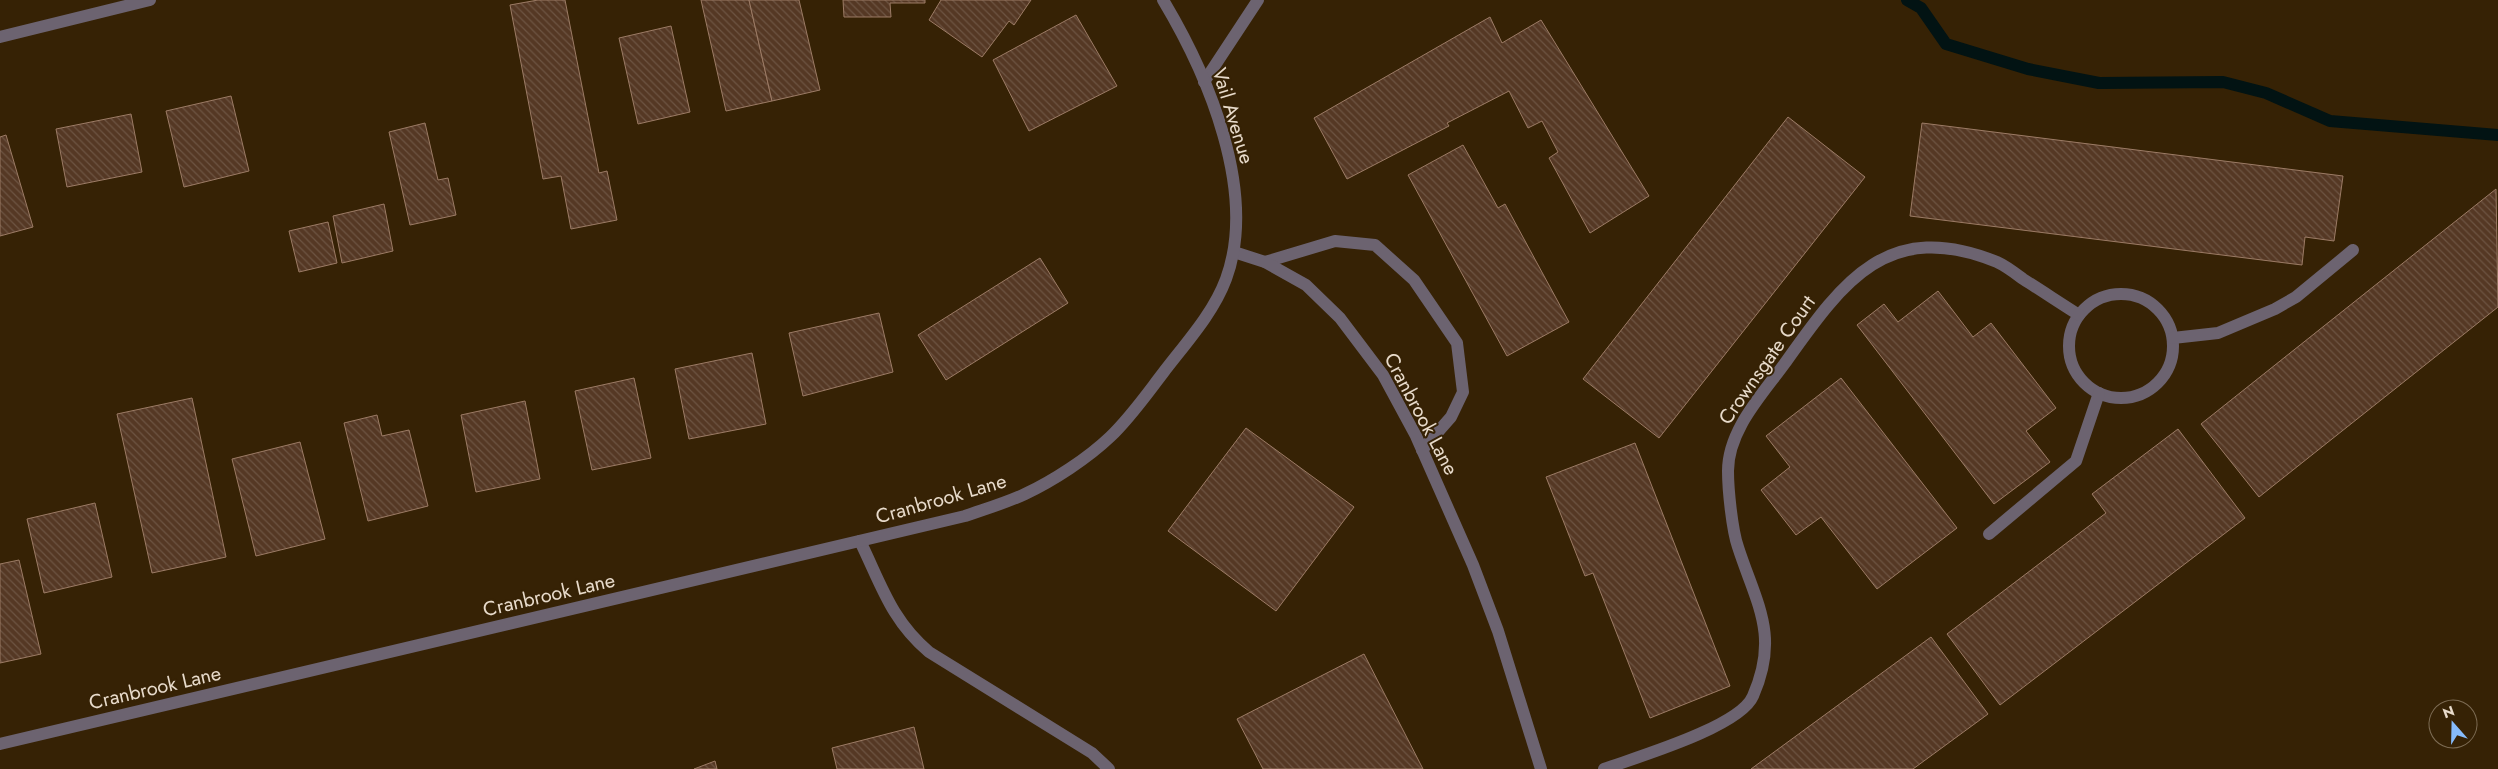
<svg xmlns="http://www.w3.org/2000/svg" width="2498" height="769" viewBox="0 0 2498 769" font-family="Jost,sans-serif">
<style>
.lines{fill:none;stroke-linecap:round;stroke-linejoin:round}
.stream{stroke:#021313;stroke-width:12}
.building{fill:url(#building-back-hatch);stroke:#9c7b65}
.lane{stroke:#6c6370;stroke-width:12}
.street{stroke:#6c6370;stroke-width:12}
.labels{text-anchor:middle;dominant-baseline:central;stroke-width:4;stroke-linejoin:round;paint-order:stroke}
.street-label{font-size:20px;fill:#e8dbcb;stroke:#362205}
</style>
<defs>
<pattern id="building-back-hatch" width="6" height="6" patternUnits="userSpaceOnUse" patternTransform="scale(1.25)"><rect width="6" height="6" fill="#553824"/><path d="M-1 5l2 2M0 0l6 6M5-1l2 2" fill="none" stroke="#6d5442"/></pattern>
</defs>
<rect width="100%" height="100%" fill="#362205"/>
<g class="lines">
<!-- stream -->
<path class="stream" d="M 1907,0 L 1921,8 L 1946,44 L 2028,69 L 2099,83 L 2223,82 L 2266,93 L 2330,121 L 2498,135"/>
</g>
<!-- building -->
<g class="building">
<path d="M 538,0 L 565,0 L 599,173 L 607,171 L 617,220 L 571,229 L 561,176 L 543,179 L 510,5 Z"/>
<path d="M 701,0 L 749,0 L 772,101 L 726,111 Z"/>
<path d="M 749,0 L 799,0 L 820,90 L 772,101 Z"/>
<path d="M 843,0 L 925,0 L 925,3 L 890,3 L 891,17 L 844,17 Z"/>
<path d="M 941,0 L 1031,0 L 1014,25 L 1009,21 L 982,57 L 929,20 Z"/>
<path d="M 1076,15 L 1117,86 L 1029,131 L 993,60 Z"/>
<path d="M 1490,17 L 1502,43 L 1541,20 L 1649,196 L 1590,233 L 1549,158 L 1558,152 L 1542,121 L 1528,128 L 1509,91 L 1447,123 L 1449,126 L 1347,179 L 1314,118 Z"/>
<path d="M 671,26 L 690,112 L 638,124 L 619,38 Z"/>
<path d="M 231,96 L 249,171 L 184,187 L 166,111 Z"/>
<path d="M 131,114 L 142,172 L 67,187 L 56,129 Z"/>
<path d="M 1788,117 L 1865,177 L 1659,438 L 1583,379 Z"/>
<path d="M 425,123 L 438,180 L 448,178 L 456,215 L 410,225 L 389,132 Z"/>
<path d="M 1922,123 L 2343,176 L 2334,241 L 2305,237 L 2302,265 L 1910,216 Z"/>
<path d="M 6,135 L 33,227 L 0,236 L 0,137 Z"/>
<path d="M 1463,145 L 1498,208 L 1505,204 L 1569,322 L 1507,356 L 1408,175 Z"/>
<path d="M 2496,189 L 2498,307 L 2259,497 L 2201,424 Z"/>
<path d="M 384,204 L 393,251 L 342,263 L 333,216 Z"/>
<path d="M 328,222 L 337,263 L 299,272 L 289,231 Z"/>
<path d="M 1040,258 L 1068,303 L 946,380 L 918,335 Z"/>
<path d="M 1938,291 L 1973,337 L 1991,323 L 2056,408 L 2026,431 L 2050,462 L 1994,504 L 1857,325 L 1884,304 L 1898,322 Z"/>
<path d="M 879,313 L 893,372 L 803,396 L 789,333 Z"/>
<path d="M 752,353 L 766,424 L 689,439 L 675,369 Z"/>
<path d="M 634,378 L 651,458 L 592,470 L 575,391 Z"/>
<path d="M 1841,378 L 1957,528 L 1877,589 L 1821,517 L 1796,535 L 1761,490 L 1790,467 L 1766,436 Z"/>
<path d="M 192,398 L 226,557 L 152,573 L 117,414 Z"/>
<path d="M 525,401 L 540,479 L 476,492 L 461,415 Z"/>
<path d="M 377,415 L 382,436 L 409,430 L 428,506 L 368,521 L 344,423 Z"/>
<path d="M 1246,428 L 1354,507 L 1276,611 L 1168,531 Z"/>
<path d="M 2178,429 L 2245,518 L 2000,705 L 1947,634 L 2106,513 L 2092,494 Z"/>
<path d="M 300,442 L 325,539 L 256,556 L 232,459 Z"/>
<path d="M 1635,443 L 1730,686 L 1650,718 L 1593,573 L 1585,576 L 1546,477 Z"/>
<path d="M 95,503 L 112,577 L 44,593 L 27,519 Z"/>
<path d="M 19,560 L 41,654 L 0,663 L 0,564 Z"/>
<path d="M 1931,637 L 1988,714 L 1913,769 L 1751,769 Z"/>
<path d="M 1364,654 L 1423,769 L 1263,769 L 1237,719 Z"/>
<path d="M 914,727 L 924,769 L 837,769 L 832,748 Z"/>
<path d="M 715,761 L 717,769 L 694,769 Z"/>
</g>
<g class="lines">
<!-- lane -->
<g class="lane">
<path d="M 1204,82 L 1258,0"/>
<path d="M 1265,262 L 1335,241 L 1375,245 L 1414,280 L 1457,343 L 1463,392 L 1451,417 L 1422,450"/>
<path d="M 860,541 C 881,584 891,620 929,652 L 1092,753 L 1109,769"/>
</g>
<!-- street -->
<g class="street">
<path d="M 0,37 L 150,0"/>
<path d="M 1234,252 L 1265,262 L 1306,285 L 1340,318 L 1383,375 L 1416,436 L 1473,565 L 1498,631 L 1541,769"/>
<circle cx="2121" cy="346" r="52"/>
<path d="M 2173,338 L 2218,333 L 2275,309 L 2296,297 L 2353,250"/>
<path d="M 1989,534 L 2076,461 L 2099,393"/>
<path d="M 0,744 L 965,516 C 985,509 1006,503 1025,494 C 1053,481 1088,458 1110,437 C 1130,418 1146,395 1163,373 C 1185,344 1213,314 1226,279 C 1258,192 1208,75 1163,0"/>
<path d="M 1604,769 C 1637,757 1740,727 1753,696 C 1780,635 1756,603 1738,547 C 1732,530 1728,489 1728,471 C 1728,430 1762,395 1785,363 C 1842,283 1887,217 1997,262 C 2006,266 2015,273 2023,279 C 2042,291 2060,303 2079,315"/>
</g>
</g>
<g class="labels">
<!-- street labels -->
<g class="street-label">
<text transform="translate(1233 116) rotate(73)">Vail Avenue</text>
<text transform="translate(1767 360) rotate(-55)">Crownsgate Court</text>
<text transform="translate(1421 414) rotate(62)">Cranbrook Lane</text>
<text transform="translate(941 499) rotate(-16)">Cranbrook Lane</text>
<text transform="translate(549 595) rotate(-13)">Cranbrook Lane</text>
<text transform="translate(155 688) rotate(-13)">Cranbrook Lane</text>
</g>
</g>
<!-- north arrow -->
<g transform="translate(2453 724) rotate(340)"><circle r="24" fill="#362205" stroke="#7d6c54"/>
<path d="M0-4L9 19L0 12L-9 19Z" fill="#86bbfb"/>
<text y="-8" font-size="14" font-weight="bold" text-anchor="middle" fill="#e8dbcb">N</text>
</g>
</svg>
